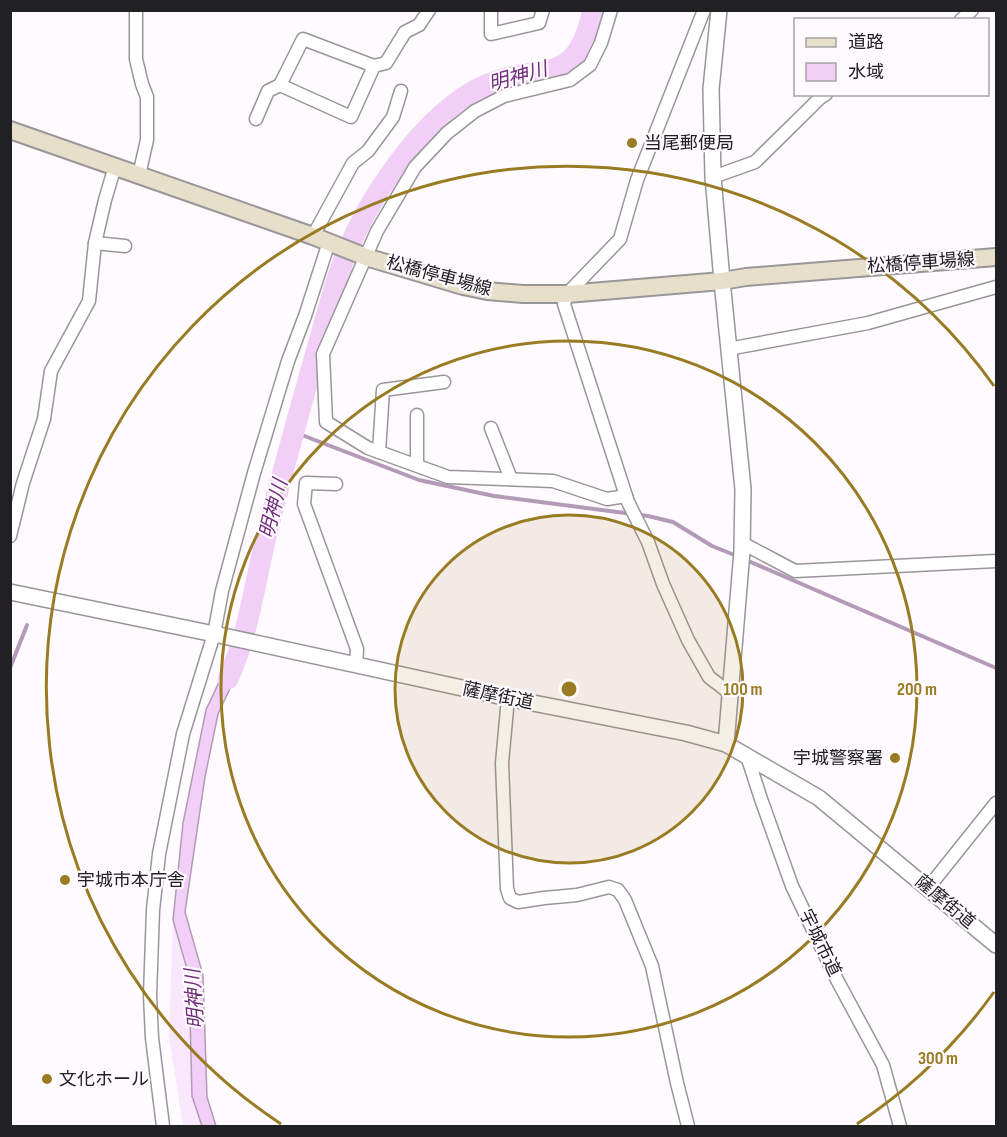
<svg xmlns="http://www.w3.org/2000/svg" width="1007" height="1137" viewBox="0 0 1007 1137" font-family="'Sofia Sans Condensed','Noto Sans JP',sans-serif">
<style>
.green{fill:#f9e7fc}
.water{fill:#f1cff7;stroke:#b39ab7;stroke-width:1.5}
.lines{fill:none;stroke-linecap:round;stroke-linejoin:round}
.stream{stroke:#b39ab7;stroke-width:4}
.river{stroke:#f1cff7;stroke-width:21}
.minor-casing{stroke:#99969a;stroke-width:15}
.tertiary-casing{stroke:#99969a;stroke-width:18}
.secondary-casing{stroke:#99969a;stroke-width:20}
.minor{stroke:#fff;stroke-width:12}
.tertiary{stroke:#fff;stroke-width:15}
.secondary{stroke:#e7dfca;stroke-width:16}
.ring{fill:none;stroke:#997b24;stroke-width:3}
.poi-dot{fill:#997b24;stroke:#fefafe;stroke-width:2}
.labels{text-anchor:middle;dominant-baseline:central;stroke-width:4.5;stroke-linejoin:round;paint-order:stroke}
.poi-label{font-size:18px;fill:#212022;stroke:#fefafe;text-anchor:start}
.street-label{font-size:18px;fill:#212022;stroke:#fefafe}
.water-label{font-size:20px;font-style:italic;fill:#702e7c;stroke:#fefafe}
.centre{fill:#997b24;stroke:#fefafe;stroke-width:3}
.ring-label{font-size:18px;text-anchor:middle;font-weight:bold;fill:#997b24;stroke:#fefafe;stroke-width:4.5;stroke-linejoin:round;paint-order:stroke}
</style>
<rect width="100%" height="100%" fill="#fefafe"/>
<!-- green -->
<path class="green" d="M 173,920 L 189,976 L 192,1096 L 202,1126 L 183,1126 L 169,1036 Z"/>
<!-- water -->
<path class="water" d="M 233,652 L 245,657 L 218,714 L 205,777 L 185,912 L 203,975 L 207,1097 L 216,1126 L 202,1126 L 192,1096 L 189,976 L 173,920 L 183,823 L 206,710 Z"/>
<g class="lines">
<!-- stream -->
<g class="stream">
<path d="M 294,432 L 419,480 L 494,496 L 648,516 L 673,522 L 712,546 L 737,556"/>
<path d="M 746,560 L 996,668"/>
<path d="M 10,668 L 27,625"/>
</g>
<!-- river -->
<path class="river" d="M 228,679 C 249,633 255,581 267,533 C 288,449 312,367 335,285 C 339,274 342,264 346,254 C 369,198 416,128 467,95 C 480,87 494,81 509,77 C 534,71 564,75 579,49 C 586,38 590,23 593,10"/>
<!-- minor casing -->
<g class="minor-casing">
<g id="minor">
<path d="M 136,10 L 136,59 L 142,84 L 147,97 L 147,140 L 139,175"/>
<path d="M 491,10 L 491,34 L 539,23 L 543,10"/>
<path d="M 611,10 L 601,43 L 590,65 L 570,80 L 504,96 L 475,111 L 447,133 L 415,167 L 377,231 L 323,354 L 326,422 L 368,448 L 448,477 L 553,481 L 607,499 L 626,496"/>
<path d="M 704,10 L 637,180 L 620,239 L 567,294 L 564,304 L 628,502 L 648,542 L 663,584 L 688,640 L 709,677 L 731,694"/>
<path d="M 961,20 L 972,10"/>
<path d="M 374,66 L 351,117 L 280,85 L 303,39 L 374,66 L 386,63 L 405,32 L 419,25 L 429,10"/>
<path d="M 256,119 L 268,91 L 280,85"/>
<path d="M 713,177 L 755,162 L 820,98 L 826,94"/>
<path d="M 313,236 L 353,163 L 368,151 L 393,117 L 401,91"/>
<path d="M 95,243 L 125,246"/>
<path d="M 728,349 L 868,323 L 996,287"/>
<path d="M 417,415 L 417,465"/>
<path d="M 491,428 L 511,479"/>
<path d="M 379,452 L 383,390 L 444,382"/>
<path d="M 336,484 L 306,483 L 304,504 L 357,649 L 356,665"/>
<path d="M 10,536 L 23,483 L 44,419 L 51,371 L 89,301 L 95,243 L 105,200 L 115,166"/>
<path d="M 742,543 L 795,571 L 996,561"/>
<path d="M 508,698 L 502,763 L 507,889 L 510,898 L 518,902 L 544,898 L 577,895 L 609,887 L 618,890 L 625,900 L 652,966 L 677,1083 L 688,1126"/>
<path d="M 747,756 L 761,799 L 792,886 L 836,978 L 883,1065 L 900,1126"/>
<path d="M 928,888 L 996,803"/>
<path d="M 163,1126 L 152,1038 L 150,995 L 153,910 L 159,854 L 183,734 L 214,634 L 222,591 L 254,473 L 288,361 L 305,316 L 329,242"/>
</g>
</g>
<!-- tertiary casing -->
<g class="tertiary-casing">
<g id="tertiary">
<path d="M 719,10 L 711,89 L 713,177 L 722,281 L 743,489 L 742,551 L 726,744"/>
<path d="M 10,592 L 219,635 L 508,698 L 686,733 L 726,744 L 819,798 L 996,945"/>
</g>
</g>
<!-- secondary casing -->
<g class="secondary-casing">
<path id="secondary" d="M 10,130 L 313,236 L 366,257 L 463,286 L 487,291 L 523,294 L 567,294 L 722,281 L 746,277 L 996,257"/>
</g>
<!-- minor -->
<use href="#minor" class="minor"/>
<!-- tertiary -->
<use href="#tertiary" class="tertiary"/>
<!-- secondary -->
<use href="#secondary" class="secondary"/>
</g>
<!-- distance rings -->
<circle cx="569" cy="689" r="174" fill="#997b24" fill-opacity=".12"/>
<g class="ring">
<circle cx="569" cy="689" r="174"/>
<circle cx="569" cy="689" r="348"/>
<path d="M994 992A522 522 0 0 1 857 1124M281 1124A522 522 0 1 1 994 386"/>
</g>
<!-- markers -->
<g class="poi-dot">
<circle cx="632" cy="143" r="6"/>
<circle cx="895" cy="758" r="6"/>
<circle cx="65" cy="880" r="6"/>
<circle cx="47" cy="1079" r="6"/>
</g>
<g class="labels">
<!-- poi labels -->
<g class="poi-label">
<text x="644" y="143">当尾郵便局</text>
<text x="883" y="758" text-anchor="end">宇城警察署</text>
<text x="77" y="880">宇城市本庁舎</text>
<text x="59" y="1079">文化ホール</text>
</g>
<!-- street labels -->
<g class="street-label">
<text transform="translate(921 263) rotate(-4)">松橋停車場線</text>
<text transform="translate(439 276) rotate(15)">松橋停車場線</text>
<text transform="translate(498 696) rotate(12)">薩摩街道</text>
<text transform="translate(945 902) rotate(40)">薩摩街道</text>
<text transform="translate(820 943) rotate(64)">宇城市道</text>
</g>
<!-- water labels -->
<g class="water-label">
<text transform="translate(518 77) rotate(-16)">明神川</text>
<text transform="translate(274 509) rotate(-76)">明神川</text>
<text transform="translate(195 999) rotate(-94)">明神川</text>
</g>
</g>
<circle cx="569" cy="689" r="9" class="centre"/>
<g class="ring-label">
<text x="743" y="695">100 m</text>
<text x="917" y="695">200 m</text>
<text x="938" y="1064">300 m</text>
</g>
<!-- border -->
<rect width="1007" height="1137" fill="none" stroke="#212022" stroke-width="24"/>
<!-- legend -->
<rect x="794" y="18" width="195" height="78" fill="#fefafe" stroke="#a6a3a6" stroke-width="1.5"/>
<rect x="806" y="38" width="30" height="9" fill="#e7dfca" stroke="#a6a3a6" stroke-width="1.5"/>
<text x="848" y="48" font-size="18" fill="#212022">道路</text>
<rect x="806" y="63" width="30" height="18" fill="#f1cff7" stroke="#a6a3a6" stroke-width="1.5"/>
<text x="848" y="78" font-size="18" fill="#212022">水域</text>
</svg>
